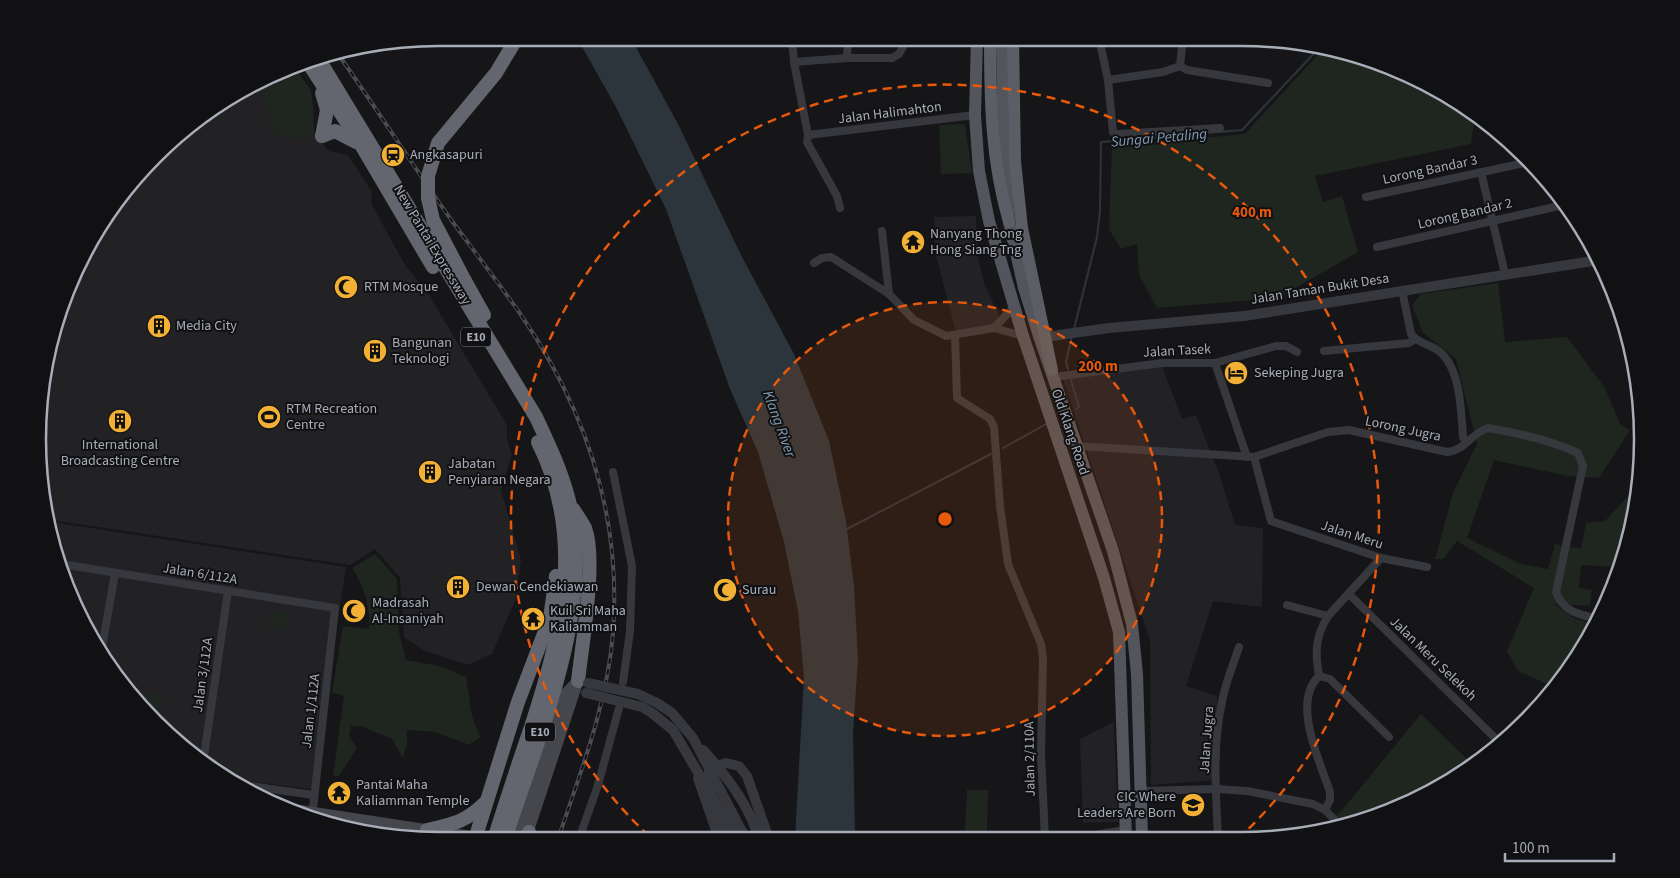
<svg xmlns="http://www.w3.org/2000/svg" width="1680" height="878" viewBox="0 0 1680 878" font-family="'Source Sans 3',sans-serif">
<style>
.built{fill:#222225}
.green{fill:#1e261f}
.water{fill:#2c353c}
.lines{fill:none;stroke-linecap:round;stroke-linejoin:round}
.stream{stroke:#2c353c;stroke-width:2}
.minor{stroke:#37383d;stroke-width:8}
.tertiary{stroke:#37383d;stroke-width:10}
.secondary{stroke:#45474d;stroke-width:11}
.primary{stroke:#53555c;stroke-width:12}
.trunk{stroke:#5b5e65;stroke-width:12}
.motorway{stroke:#63666e;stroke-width:14}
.rail-casing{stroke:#4a4c52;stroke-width:4}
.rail{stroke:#111113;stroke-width:2;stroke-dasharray:5.5;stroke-linecap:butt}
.tertiary-bridge{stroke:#37383d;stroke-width:10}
.motorway-bridge{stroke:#63666e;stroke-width:14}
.ring{fill:none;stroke:#e8590c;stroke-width:2.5;stroke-dasharray:9 6}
.labels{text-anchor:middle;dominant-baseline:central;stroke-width:4;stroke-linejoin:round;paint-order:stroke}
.shield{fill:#111113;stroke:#7b7e86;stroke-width:1}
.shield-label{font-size:12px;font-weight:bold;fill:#a8adb8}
.street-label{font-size:14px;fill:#a8adb8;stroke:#111113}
.poi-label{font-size:14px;fill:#a8adb8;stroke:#111113;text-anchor:start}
.water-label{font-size:15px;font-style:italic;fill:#7f9bb3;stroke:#111113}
.rim{fill:none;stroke:#a8adb8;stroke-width:2.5}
.centre{fill:#e8590c;stroke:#111113;stroke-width:2.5}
.ring-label{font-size:15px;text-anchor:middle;font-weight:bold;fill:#e8590c;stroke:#111113;stroke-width:4;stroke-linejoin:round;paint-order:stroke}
</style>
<rect width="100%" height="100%" fill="#161618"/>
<!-- built -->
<g class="built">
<path d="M 294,67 L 311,90 L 314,133 L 329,151 L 348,155 L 372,192 L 371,203 L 405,265 L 429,295 L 507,425 L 507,440 L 512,454 L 501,490 L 521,560 L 516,598 L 492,654 L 468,665 L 423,650 L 404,637 L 400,578 L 375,549 L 350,565 L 51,520 L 38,466 L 51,335 L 105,216 L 194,121 Z"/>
<path d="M 976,216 L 978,256 L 984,283 L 1000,318 L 992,326 L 956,332 L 935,252 L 934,217 Z"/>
<path d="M 1162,366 L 1182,419 L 1196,415 L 1219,473 L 1235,525 L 1263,528 L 1262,607 L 1213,601 L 1186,686 L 1217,696 L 1219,780 L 1151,785 L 1150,640 L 1063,379 Z"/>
<path d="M 52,522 L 346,567 L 311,789 L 229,779 L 194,757 L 137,704 L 68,593 Z"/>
<path d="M 1114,722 L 1118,822 L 1083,823 L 1080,739 Z"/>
<path d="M 1176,831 L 1177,837 L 1150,837 L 1149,832 Z"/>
</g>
<!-- green -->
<g class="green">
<path d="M 1324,48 L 1345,51 L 1419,79 L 1475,114 L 1471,144 L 1315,176 L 1323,202 L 1342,196 L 1358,252 L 1278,298 L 1157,308 L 1139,275 L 1137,244 L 1121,249 L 1109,229 L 1112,146 L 1245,134 Z"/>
<path d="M 294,67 C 316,96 313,98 314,133 C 294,141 289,141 271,128 L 270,114 L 260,85 Z"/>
<path d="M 965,124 L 972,173 L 941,174 L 939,125 Z"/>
<path d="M 1498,283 L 1505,342 L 1567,337 L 1605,388 L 1620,424 L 1630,430 L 1599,478 L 1568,476 L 1494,460 L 1467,538 L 1521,564 L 1548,569 L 1555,544 L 1581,549 L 1586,523 L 1605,521 L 1631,493 L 1637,496 L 1629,543 L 1620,567 L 1581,565 L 1579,588 L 1592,590 L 1590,606 L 1554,604 L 1574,618 L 1590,623 L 1578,652 L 1554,687 L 1518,671 L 1507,651 L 1534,588 L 1457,541 L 1443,559 L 1435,559 L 1453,493 L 1477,444 L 1456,359 L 1423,333 L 1412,305 L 1421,294 Z"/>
<path d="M 375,554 L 397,579 L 399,632 L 406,660 L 440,666 L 466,677 L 472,716 L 480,737 L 469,745 L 435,732 L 407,730 L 407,744 L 403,758 L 392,739 L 361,726 L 351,726 L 349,736 L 357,748 L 339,776 L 333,776 L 344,696 L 332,692 L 343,626 L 369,629 C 370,605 365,589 352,568 Z"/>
<path d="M 272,612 L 286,614 L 284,630 L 270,628 Z"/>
<path d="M 142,692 L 162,696 L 159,713 L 145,711 L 140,706 Z"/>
<path d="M 1421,714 L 1473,765 L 1464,773 L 1394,810 L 1319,830 L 1343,809 Z"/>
<path d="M 967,790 L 988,790 L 987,833 L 965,832 Z"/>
<path d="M 1253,828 L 1294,837 L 1253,837 Z"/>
</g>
<!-- water -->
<path class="water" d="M 577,38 L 631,38 L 678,124 L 742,257 L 794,354 L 829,441 L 846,521 L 854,587 L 858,659 L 853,732 L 855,838 L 795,839 L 804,677 L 798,611 L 784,542 L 758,452 L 730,389 L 666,209 L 616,107 Z"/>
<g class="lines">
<!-- stream -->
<g class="stream">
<path d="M 1074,329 L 1097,237 L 1100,211 L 1101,142 L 1242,130 L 1320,47"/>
<path d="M 1068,369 L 1066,362 L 1072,336"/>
<path d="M 1071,380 L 1079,407 L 1076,409"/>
<path d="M 1003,448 L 1048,423"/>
<path d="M 845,530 L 991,454"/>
</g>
<!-- minor -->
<g class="minor">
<path d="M 792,38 L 794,62 L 808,135 L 807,142 L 837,196 L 840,208"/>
<path d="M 1099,38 L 1108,80 L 1113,132 L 1117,134 L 1220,128"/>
<path d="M 719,40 L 725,38"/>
<path d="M 847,58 L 848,38"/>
<path d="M 794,62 L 847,58 L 892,58 L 899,54 L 903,47 L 904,38"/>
<path d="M 1180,66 L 1187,70 L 1268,83"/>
<path d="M 1180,66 L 1183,38"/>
<path d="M 1108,80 L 1163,72 L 1180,66"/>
<path d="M 808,135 L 975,115"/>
<path d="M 1481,172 L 1505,274"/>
<path d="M 1366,197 L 1529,162"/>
<path d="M 882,231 L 889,294"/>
<path d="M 1377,247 L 1559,206"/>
<path d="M 814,263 L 822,258 L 831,257 L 889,294 L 914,320 L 946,336 L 994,328 L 1023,336"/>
<path d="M 1402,290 L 1411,334 C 1418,344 1431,344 1440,352 C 1461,370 1461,412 1463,437 L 1466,442"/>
<path d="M 994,328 L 1014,307"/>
<path d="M 955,335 L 957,398 L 990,419 L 994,427 L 1000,506 L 1008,564 L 1041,644 L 1043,658 L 1041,754 L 1045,838"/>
<path d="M 1324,351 L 1409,343 L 1415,339"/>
<path d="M 1215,363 L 1247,457"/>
<path d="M 1054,377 L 1162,363 L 1215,363 L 1276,346 L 1286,346 L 1297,352"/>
<path d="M 1078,446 L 1254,457 L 1328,432 L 1349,430 L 1447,452 C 1465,451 1471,433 1488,428 C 1518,433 1550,440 1578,453 L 1583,466 L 1556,592 C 1563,612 1580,615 1599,619"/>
<path d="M 1254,457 L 1271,521 L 1381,558 L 1427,567"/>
<path d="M 613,472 L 632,566 L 630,631 L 623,682"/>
<path d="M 61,564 L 335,608 L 312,818"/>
<path d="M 1349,594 L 1499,742"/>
<path d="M 1287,605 L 1328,616"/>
<path d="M 102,648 L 115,573"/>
<path d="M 1319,676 C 1291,702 1320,762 1330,792 L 1330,800 L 1325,810"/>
<path d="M 1319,676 C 1315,653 1315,637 1328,616 L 1381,558"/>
<path d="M 1319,676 L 1330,679 L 1389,737"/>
<path d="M 203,763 L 228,591"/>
<path d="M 237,784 L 313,795"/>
<path d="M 1141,791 L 1216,789 L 1247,791 L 1313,804 L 1325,810 L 1340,825"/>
<path d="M 1218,837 C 1216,793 1212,746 1222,702 C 1225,684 1233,665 1239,647"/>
<path d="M 1076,838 L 1125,830"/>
<path d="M 579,839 L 598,785 L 619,708"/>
</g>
<!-- tertiary -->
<g class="tertiary">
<path d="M 1045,337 L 1109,328 L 1244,316 L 1599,260"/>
<path d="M 698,778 L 719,839"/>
<path d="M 712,792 L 708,776 L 710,768 L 726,763 L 739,766 L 747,776 L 769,839"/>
<path d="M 717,809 L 726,839"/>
</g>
<!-- secondary -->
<g class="secondary">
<path d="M 284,808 L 488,839"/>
<path d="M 354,830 L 422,840"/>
<path d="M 526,838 L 578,681"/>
<path d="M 512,839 L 520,828 L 563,696 L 578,681"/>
</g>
<!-- primary -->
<g class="primary">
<path d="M 977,38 L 975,115 L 979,171 L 989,221 L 1023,336 L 1104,578 L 1119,632 L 1126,838"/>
<path d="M 1002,38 L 1003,143 L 1009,222 L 1024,288 L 1039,336 L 1113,551 L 1132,624 L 1137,674 L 1142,837"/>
</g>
<!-- trunk -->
<g class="trunk">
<path d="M 990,38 C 990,102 991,160 1009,222"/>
<path d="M 1013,38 L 1015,161 L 1022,228 L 1052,370"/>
</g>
<!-- motorway -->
<g class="motorway">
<path d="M 318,58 L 536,417 C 552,451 567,483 573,520 C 589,623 536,743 505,839"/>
<path d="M 307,61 L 360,143 L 433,267"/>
<path d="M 322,136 L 327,110 L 322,93"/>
<path d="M 322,136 L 335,131 L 356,142"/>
<path d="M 465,281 L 484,315"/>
<path d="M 573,509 C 577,515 582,522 585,528 C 597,559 582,645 578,681"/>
<path d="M 427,830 C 453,824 466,822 486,802"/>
<path d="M 475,839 L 518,702 L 550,618 L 556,576"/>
<path d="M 494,839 C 506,802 518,764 531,727 C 562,631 586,538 538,442"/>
<path d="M 528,839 L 529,832"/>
</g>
<!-- rail casing -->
<g class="rail-casing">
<path id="rail" d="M 338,54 C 377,109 413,166 452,221 C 474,251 497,281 519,312 C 586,409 622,514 613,633 C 607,705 581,771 558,839"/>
</g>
<!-- rail -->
<use href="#rail" class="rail"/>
<!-- tertiary-bridge -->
<g class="tertiary-bridge">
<path d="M 588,683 L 638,694 L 657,703 L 672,713 L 693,738 L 746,839"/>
<path d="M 586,693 L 642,707 L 652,713 L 673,730 L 737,839"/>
<path d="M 703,750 C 726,775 750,806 759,839"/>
</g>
<!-- motorway-bridge -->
<path class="motorway-bridge" d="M 465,281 L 433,220 L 428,198 L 428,176 L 438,143 L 496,73 L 517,38"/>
</g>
<!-- distance rings -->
<circle cx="945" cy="519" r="217" fill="#e8590c" fill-opacity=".12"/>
<g class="ring">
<circle cx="945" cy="519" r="217"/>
<path d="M649 836A434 434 0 1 1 1241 836"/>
</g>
<!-- icons -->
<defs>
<g id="station-disc" transform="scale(1.25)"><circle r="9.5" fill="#f2b134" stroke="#111113"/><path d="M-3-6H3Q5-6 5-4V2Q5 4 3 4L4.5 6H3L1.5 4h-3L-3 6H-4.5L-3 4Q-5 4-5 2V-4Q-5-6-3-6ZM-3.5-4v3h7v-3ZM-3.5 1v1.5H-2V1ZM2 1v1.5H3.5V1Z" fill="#111"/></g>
<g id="temple-disc" transform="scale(1.25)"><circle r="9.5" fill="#f2b134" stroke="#111113"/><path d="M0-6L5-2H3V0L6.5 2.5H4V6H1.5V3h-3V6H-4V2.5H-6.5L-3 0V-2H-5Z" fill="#111"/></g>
<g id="mosque-disc" transform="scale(1.25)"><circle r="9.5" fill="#f2b134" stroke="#111113"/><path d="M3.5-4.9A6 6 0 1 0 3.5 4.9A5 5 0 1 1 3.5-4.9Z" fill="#111"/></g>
<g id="building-disc" transform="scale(1.25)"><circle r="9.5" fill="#f2b134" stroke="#111113"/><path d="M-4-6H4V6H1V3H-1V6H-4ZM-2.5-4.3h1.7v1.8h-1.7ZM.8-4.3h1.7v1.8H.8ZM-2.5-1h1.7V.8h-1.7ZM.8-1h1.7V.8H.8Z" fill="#111"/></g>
<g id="hotel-disc" transform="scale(1.25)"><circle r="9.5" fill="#f2b134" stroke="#111113"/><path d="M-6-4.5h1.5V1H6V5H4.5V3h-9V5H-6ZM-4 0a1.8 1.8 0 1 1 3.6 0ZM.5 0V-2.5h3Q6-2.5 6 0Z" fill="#111"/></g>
<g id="stadium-disc" transform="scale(1.25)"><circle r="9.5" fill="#f2b134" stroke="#111113"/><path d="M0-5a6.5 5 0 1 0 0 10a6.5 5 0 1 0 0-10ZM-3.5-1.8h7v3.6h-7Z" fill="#111"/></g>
<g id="school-disc" transform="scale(1.25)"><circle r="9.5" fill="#f2b134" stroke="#111113"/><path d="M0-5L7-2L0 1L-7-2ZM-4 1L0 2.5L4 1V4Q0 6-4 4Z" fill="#111"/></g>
</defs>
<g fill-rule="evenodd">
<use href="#station-disc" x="393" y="155"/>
<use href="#temple-disc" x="913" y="242"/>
<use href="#mosque-disc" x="346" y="287"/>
<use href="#building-disc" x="159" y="326"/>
<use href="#building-disc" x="375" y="351"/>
<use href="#hotel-disc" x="1236" y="373"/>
<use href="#stadium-disc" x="269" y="417"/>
<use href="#building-disc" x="120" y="421"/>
<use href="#building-disc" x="430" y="472"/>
<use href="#building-disc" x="458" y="587"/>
<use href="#mosque-disc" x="725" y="590"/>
<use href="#mosque-disc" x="354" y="611"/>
<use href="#temple-disc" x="533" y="619"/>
<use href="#temple-disc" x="339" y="793"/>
<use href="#school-disc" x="1193" y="805"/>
</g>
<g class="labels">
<!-- shield labels -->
<g class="shield">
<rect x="461" y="327.5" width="30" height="19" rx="4"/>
<rect x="525" y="722.5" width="30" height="19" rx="4"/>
</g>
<g class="shield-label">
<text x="476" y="337">E10</text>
<text x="540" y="732">E10</text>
</g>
<!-- street labels -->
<g class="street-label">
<text transform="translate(890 113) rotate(-7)">Jalan Halimahton</text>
<text transform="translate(1430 170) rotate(-12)">Lorong Bandar 3</text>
<text transform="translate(1465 214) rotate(-13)">Lorong Bandar 2</text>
<text transform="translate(432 245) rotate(59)">New Pantai Expressway</text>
<text transform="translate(1320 289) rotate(-9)">Jalan Taman Bukit Desa</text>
<text transform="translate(1177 351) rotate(-3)">Jalan Tasek</text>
<text transform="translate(1403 429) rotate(12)">Lorong Jugra</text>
<text transform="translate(1070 432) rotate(71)">Old Klang Road</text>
<text transform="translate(1352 535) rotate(18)">Jalan Meru</text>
<text transform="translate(200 574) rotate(9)">Jalan 6/112A</text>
<text transform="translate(1433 659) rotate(44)">Jalan Meru Selekoh</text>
<text transform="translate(203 675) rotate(-82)">Jalan 3/112A</text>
<text transform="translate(311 711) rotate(-83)">Jalan 1/112A</text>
<text transform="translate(1207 740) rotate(-86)">Jalan Jugra</text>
<text transform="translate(1030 759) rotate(-91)">Jalan 2/110A</text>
</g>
<!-- poi labels -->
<g class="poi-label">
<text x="410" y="155">Angkasapuri</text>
<text x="930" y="234">Nanyang Thong<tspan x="930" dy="16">Hong Siang Tng</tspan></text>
<text x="364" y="287">RTM Mosque</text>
<text x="176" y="326">Media City</text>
<text x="392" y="343">Bangunan<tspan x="392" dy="16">Teknologi</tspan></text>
<text x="1254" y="373">Sekeping Jugra</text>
<text x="286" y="409">RTM Recreation<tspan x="286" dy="16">Centre</tspan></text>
<text x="120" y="445" text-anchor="middle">International<tspan x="120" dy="16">Broadcasting Centre</tspan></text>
<text x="448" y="464">Jabatan<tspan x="448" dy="16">Penyiaran Negara</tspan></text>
<text x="476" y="587">Dewan Cendekiawan</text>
<text x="742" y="590">Surau</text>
<text x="372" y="603">Madrasah<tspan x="372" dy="16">Al-Insaniyah</tspan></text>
<text x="550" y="611">Kuil Sri Maha<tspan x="550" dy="16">Kaliamman</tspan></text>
<text x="356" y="785">Pantai Maha<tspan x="356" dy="16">Kaliamman Temple</tspan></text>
<text x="1176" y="797" text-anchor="end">CIC Where<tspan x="1176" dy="16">Leaders Are Born</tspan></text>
</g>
<!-- water labels -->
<g class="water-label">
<text transform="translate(1159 138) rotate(-5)">Sungai Petaling</text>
<text transform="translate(779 424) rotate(70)">Klang River</text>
</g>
</g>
<!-- crop -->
<path d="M0 0H1680V878H0ZM439 46H1241A393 393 0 0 1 1634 439V439A393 393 0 0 1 1241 832H439A393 393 0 0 1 46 439V439A393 393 0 0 1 439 46Z" fill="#111113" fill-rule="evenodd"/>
<path class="rim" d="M439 46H1241A393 393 0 0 1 1634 439V439A393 393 0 0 1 1241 832H439A393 393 0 0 1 46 439V439A393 393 0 0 1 439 46Z"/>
<circle cx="945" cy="519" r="8" class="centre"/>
<g class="ring-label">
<text x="1252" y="217">400 m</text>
<text x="1098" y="371">200 m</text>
</g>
<!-- scale -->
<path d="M1505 853v8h109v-8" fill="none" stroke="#a8adb8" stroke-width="2.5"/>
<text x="1512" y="853" font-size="15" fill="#a8adb8" stroke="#111113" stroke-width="4" paint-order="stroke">100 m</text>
</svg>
